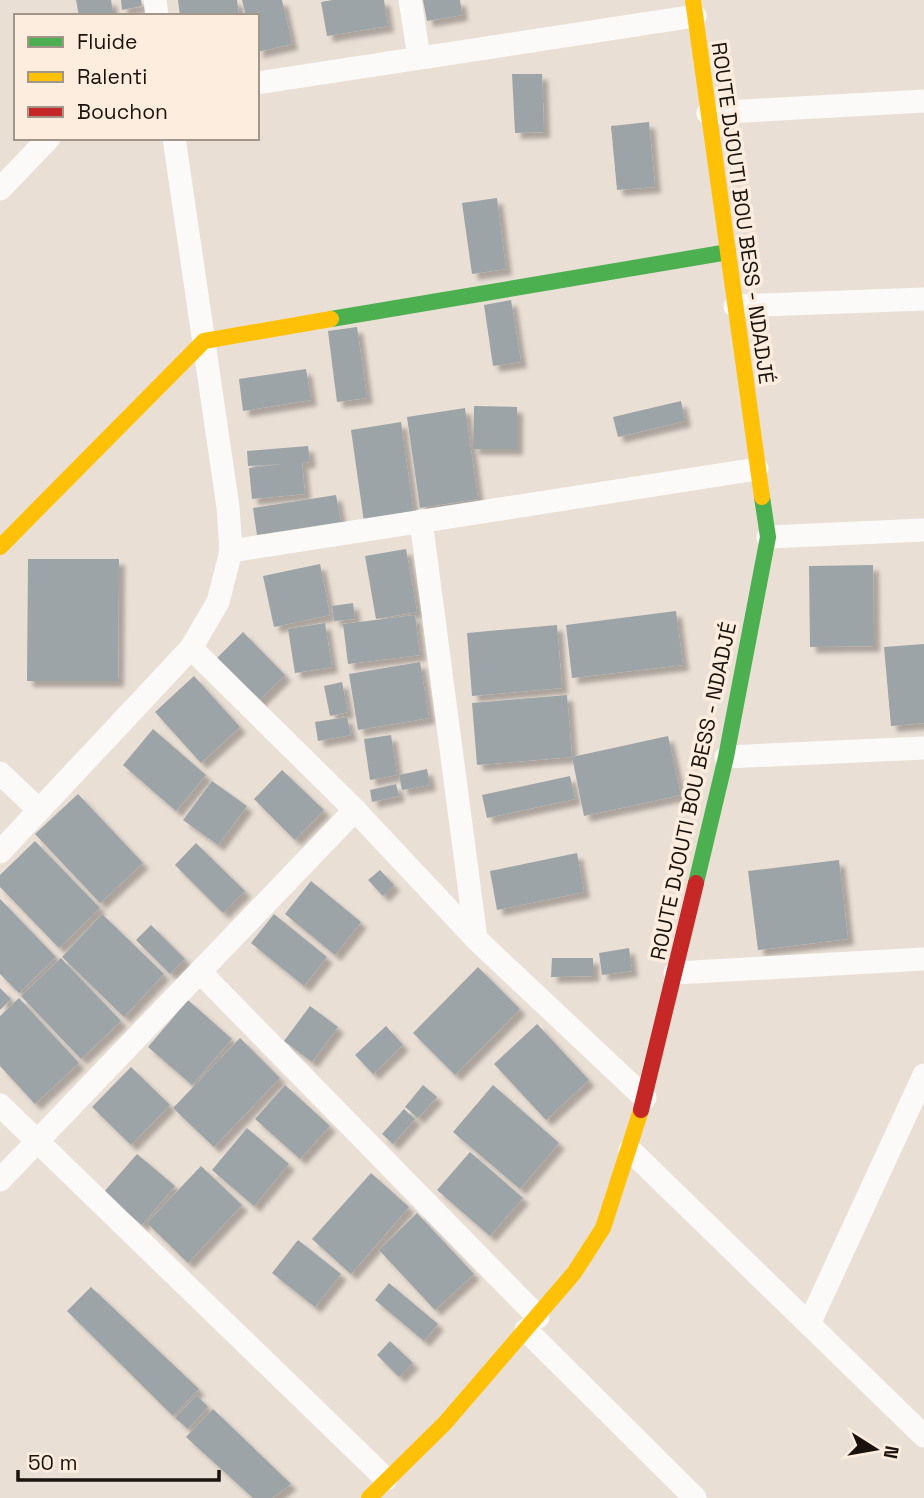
<svg xmlns="http://www.w3.org/2000/svg" width="924" height="1498" viewBox="0 0 924 1498" font-family="'Space Grotesk',sans-serif">
<style>
.building{fill:#9ca4a7;filter:url(#shadow)}
.lines{fill:none;stroke-linecap:round;stroke-linejoin:round}
.street{stroke:#fcfaf9;stroke-width:23}
.fast{stroke:#4caf50;stroke-width:16}
.slow{stroke:#ffc107;stroke-width:16}
.jam{stroke:#c62828;stroke-width:16}
.labels{text-anchor:middle;dominant-baseline:central;stroke-width:7;stroke-linejoin:round;paint-order:stroke}
.street-label{font-size:21px;fill:#1a130d;stroke:#fdedde}
</style>
<defs>
<filter id="shadow"><feDropShadow dx="6" dy="6" stdDeviation="2" flood-color="#0004"/></filter>
</defs>
<rect width="100%" height="100%" fill="#eadfd5"/>
<!-- building -->
<g class="building">
<path d="M 76,0 L 111,0 L 113,13 L 79,16 Z"/>
<path d="M 121,0 L 141,0 L 142,6 L 122,10 Z"/>
<path d="M 178,0 L 237,0 L 239,16 L 180,16 Z"/>
<path d="M 242,0 L 282,0 L 292,44 L 257,52 L 257,16 L 246,16 Z"/>
<path d="M 332,0 L 384,0 L 388,26 L 327,36 L 321,2 Z"/>
<path d="M 423,0 L 460,0 L 462,15 L 427,21 Z"/>
<path d="M 512,74 L 542,74 L 544,132 L 515,133 Z"/>
<path d="M 649,122 L 655,187 L 617,190 L 611,126 Z"/>
<path d="M 497,198 L 506,269 L 472,274 L 462,203 Z"/>
<path d="M 511,300 L 521,362 L 493,366 L 484,305 Z"/>
<path d="M 357,327 L 367,398 L 337,402 L 328,331 Z"/>
<path d="M 306,369 L 311,400 L 243,411 L 239,379 Z"/>
<path d="M 681,401 L 685,421 L 618,437 L 613,417 Z"/>
<path d="M 474,406 L 517,407 L 517,449 L 473,449 Z"/>
<path d="M 465,408 L 478,499 L 420,508 L 407,417 Z"/>
<path d="M 401,422 L 414,515 L 364,522 L 351,430 Z"/>
<path d="M 308,446 L 310,462 L 302,463 L 305,494 L 252,499 L 249,468 L 282,464 L 248,466 L 247,451 Z"/>
<path d="M 336,495 L 341,522 L 257,535 L 253,508 Z"/>
<path d="M 406,549 L 417,612 L 376,619 L 365,556 Z"/>
<path d="M 28,559 L 119,559 L 118,681 L 27,681 Z"/>
<path d="M 320,564 L 330,615 L 274,627 L 263,576 Z"/>
<path d="M 873,565 L 874,646 L 810,647 L 809,566 Z"/>
<path d="M 353,603 L 355,619 L 334,621 L 332,606 Z"/>
<path d="M 676,611 L 683,665 L 572,678 L 566,625 Z"/>
<path d="M 415,615 L 420,655 L 348,664 L 343,624 Z"/>
<path d="M 325,623 L 332,667 L 295,673 L 288,629 Z"/>
<path d="M 557,625 L 562,688 L 472,696 L 467,633 Z"/>
<path d="M 243,632 L 285,675 L 257,703 L 215,660 Z"/>
<path d="M 924,644 L 924,723 L 891,726 L 884,647 Z"/>
<path d="M 420,662 L 429,718 L 358,730 L 349,674 Z"/>
<path d="M 194,676 L 240,727 L 201,763 L 155,712 Z"/>
<path d="M 342,682 L 348,712 L 330,716 L 324,686 Z"/>
<path d="M 567,695 L 572,757 L 477,765 L 472,703 Z"/>
<path d="M 347,717 L 351,735 L 318,741 L 315,722 Z"/>
<path d="M 153,729 L 206,775 L 176,811 L 123,765 Z"/>
<path d="M 391,735 L 397,775 L 370,780 L 364,739 Z"/>
<path d="M 668,736 L 681,795 L 584,816 L 572,757 Z"/>
<path d="M 427,769 L 430,785 L 402,790 L 399,775 Z"/>
<path d="M 282,770 L 324,810 L 295,840 L 254,799 Z"/>
<path d="M 570,776 L 575,799 L 487,818 L 482,795 Z"/>
<path d="M 212,781 L 247,806 L 218,845 L 183,820 Z"/>
<path d="M 396,784 L 399,796 L 372,802 L 370,790 Z"/>
<path d="M 78,794 L 143,863 L 100,903 L 35,834 Z"/>
<path d="M 35,841 L 100,908 L 59,948 L 0,887 L 0,875 Z"/>
<path d="M 196,843 L 245,891 L 223,913 L 175,865 Z"/>
<path d="M 577,853 L 584,892 L 497,910 L 490,871 Z"/>
<path d="M 839,860 L 848,939 L 758,950 L 748,871 Z"/>
<path d="M 380,870 L 394,885 L 383,896 L 368,880 Z"/>
<path d="M 311,881 L 361,922 L 335,955 L 285,914 Z"/>
<path d="M 0,899 L 56,957 L 19,993 L 0,974 Z"/>
<path d="M 102,914 L 164,974 L 124,1017 L 62,957 Z"/>
<path d="M 274,914 L 327,957 L 304,986 L 251,943 Z"/>
<path d="M 151,925 L 185,959 L 170,974 L 136,940 Z"/>
<path d="M 629,948 L 632,971 L 602,975 L 599,953 Z"/>
<path d="M 61,958 L 121,1021 L 81,1059 L 21,996 Z"/>
<path d="M 552,958 L 593,958 L 593,976 L 551,977 Z"/>
<path d="M 478,967 L 520,1009 L 455,1075 L 413,1033 Z"/>
<path d="M 0,988 L 11,999 L 0,1010 Z"/>
<path d="M 19,998 L 79,1063 L 35,1104 L 0,1066 L 0,1016 Z"/>
<path d="M 188,1000 L 232,1039 L 192,1085 L 148,1047 Z"/>
<path d="M 310,1006 L 338,1027 L 312,1062 L 284,1041 Z"/>
<path d="M 537,1024 L 589,1080 L 546,1120 L 494,1064 Z"/>
<path d="M 386,1026 L 403,1045 L 373,1074 L 355,1055 Z"/>
<path d="M 240,1038 L 280,1078 L 214,1147 L 173,1108 Z"/>
<path d="M 131,1067 L 170,1105 L 131,1145 L 92,1107 Z"/>
<path d="M 285,1085 L 330,1126 L 300,1159 L 255,1119 Z"/>
<path d="M 423,1085 L 437,1097 L 418,1118 L 405,1107 Z"/>
<path d="M 493,1085 L 559,1143 L 520,1189 L 453,1132 Z"/>
<path d="M 404,1109 L 415,1119 L 393,1144 L 382,1134 Z"/>
<path d="M 247,1128 L 289,1164 L 254,1206 L 212,1170 Z"/>
<path d="M 470,1152 L 523,1198 L 490,1236 L 437,1190 Z"/>
<path d="M 137,1154 L 175,1186 L 142,1225 L 103,1193 Z"/>
<path d="M 201,1166 L 242,1205 L 188,1263 L 147,1223 Z"/>
<path d="M 371,1173 L 409,1207 L 351,1274 L 312,1239 Z"/>
<path d="M 417,1213 L 474,1274 L 435,1310 L 379,1250 Z"/>
<path d="M 298,1240 L 341,1274 L 315,1307 L 272,1273 Z"/>
<path d="M 389,1283 L 438,1324 L 424,1341 L 375,1300 Z"/>
<path d="M 91,1287 L 199,1389 L 173,1416 L 67,1311 Z"/>
<path d="M 390,1341 L 413,1363 L 399,1377 L 377,1355 Z"/>
<path d="M 197,1395 L 208,1407 L 188,1429 L 175,1418 Z"/>
<path d="M 213,1409 L 291,1484 L 272,1498 L 253,1498 L 186,1437 Z"/>
</g>
<g class="lines">
<!-- street -->
<g class="street">
<path d="M 155,0 L 157,16"/>
<path d="M 410,0 L 419,57"/>
<path d="M 257,83 L 695,16"/>
<path d="M 708,113 L 924,101"/>
<path d="M 0,189 L 49,138"/>
<path d="M 735,306 L 924,299"/>
<path d="M 421,521 L 476,939"/>
<path d="M 768,537 L 924,530"/>
<path d="M 231,551 L 757,469"/>
<path d="M 191,648 L 355,810 L 476,939 L 645,1098"/>
<path d="M 726,757 L 924,748"/>
<path d="M 0,773 L 39,810"/>
<path d="M 0,852 L 191,648 L 218,602 L 231,551 L 228,507 L 174,138"/>
<path d="M 200,972 L 538,1317"/>
<path d="M 675,973 L 924,959"/>
<path d="M 0,1105 L 386,1479"/>
<path d="M 630,1150 L 924,1436"/>
<path d="M 0,1180 L 355,810"/>
<path d="M 809,1324 L 924,1075"/>
<path d="M 526,1330 L 695,1498"/>
</g>
<!-- fast -->
<g class="fast">
<path d="M 331,319 L 728,252"/>
<path d="M 696,883 L 726,757 L 768,537 L 762,497"/>
</g>
<!-- slow -->
<g class="slow">
<path d="M 693,0 L 762,497"/>
<path d="M 0,547 L 204,341 L 331,319"/>
<path d="M 369,1498 L 445,1423 L 574,1273 L 603,1228 L 641,1110"/>
</g>
<!-- jam -->
<path class="jam" d="M 641,1110 L 696,883"/>
</g>
<g class="labels">
<!-- street labels -->
<g class="street-label">
<text transform="translate(743 213) rotate(82)">ROUTE DJOUTI BOU BESS - NDADJÉ</text>
<text transform="translate(693 791) rotate(-78)">ROUTE DJOUTI BOU BESS - NDADJÉ</text>
</g>
</g>
<!-- legend -->
<rect x="14" y="14" width="245" height="126" fill="#fdedde" stroke="#a2968a" stroke-width="2"/>
<rect x="28" y="37" width="35" height="10" fill="#4caf50" stroke="#a2968a" stroke-width="2"/>
<text x="77" y="49" font-size="21" fill="#1a130d">Fluide</text>
<rect x="28" y="72" width="35" height="10" fill="#ffc107" stroke="#a2968a" stroke-width="2"/>
<text x="77" y="84" font-size="21" fill="#1a130d">Ralenti</text>
<rect x="28" y="107" width="35" height="10" fill="#c62828" stroke="#a2968a" stroke-width="2"/>
<text x="77" y="119" font-size="21" fill="#1a130d">Bouchon</text>
<!-- north arrow -->
<g transform="translate(875 1449) rotate(101)" stroke="#fdedde" stroke-width="5" paint-order="stroke">
<path d="M0-5L12 26L0 18L-12 26Z" fill="#1a130d"/>
<text y="-10" font-size="19" font-weight="bold" text-anchor="middle" fill="#1a130d">N</text>
</g>
<!-- scale -->
<path d="M18 1470v10h201v-10" fill="none" stroke="#1a130d" stroke-width="3.5"/>
<text x="28" y="1470" font-size="21" fill="#1a130d" stroke="#fdedde" stroke-width="5" paint-order="stroke">50 m</text>
</svg>
